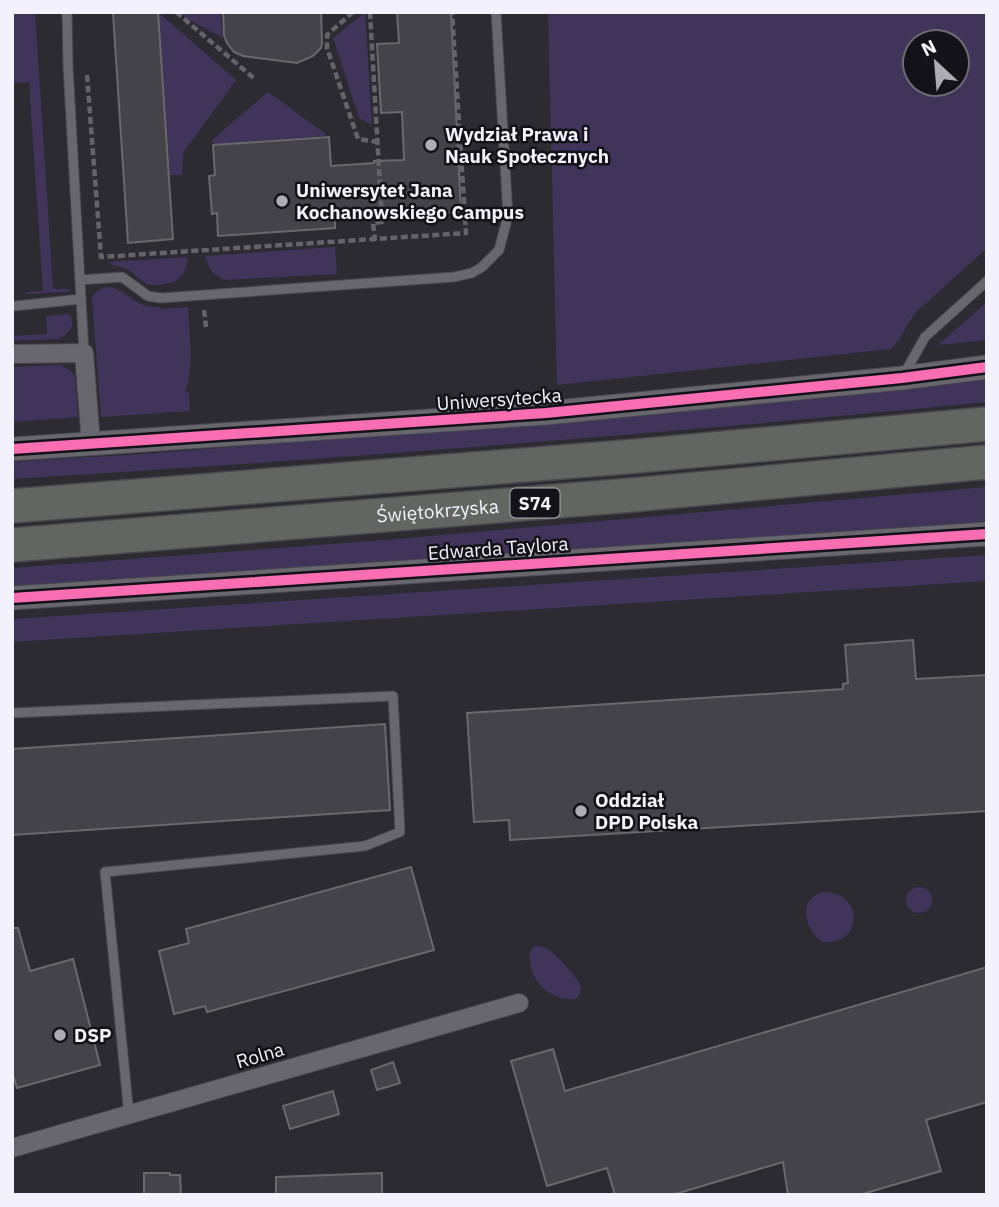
<svg xmlns="http://www.w3.org/2000/svg" width="999" height="1207" viewBox="0 0 999 1207" font-family="'IBM Plex Sans',sans-serif">
<style>
.green{fill:#41345b;fill-rule:evenodd}
.building{fill:#444349;stroke:#68686d;stroke-width:2}
.lines{fill:none;stroke-linecap:round;stroke-linejoin:round}
.service-casing{stroke:#4a484f;stroke-width:11}
.minor-casing{stroke:#4a484f;stroke-width:20}
.tertiary-casing{stroke:#4a484f;stroke-width:25}
.motorway-casing{stroke:#4a484f;stroke-width:36}
.path{stroke:#646369;stroke-width:4.5;stroke-dasharray:7 3.5;stroke-linecap:butt}
.service{stroke:#68676d;stroke-width:9}
.minor{stroke:#68676d;stroke-width:18}
.tertiary{stroke:#68676d;stroke-width:23}
.motorway{stroke:#636660;stroke-width:33}
.cycleway-casing{stroke:#131218;stroke-width:15}
.cycleway{stroke:#f96db3;stroke-width:10}
.poi-dot{fill:#adacb5;stroke:#131218;stroke-width:2.5}
.labels{text-anchor:middle;dominant-baseline:central;stroke-width:5;stroke-linejoin:round;paint-order:stroke}
.shield{fill:#131218;stroke:#b0aeb7;stroke-width:2}
.shield-label{font-size:18px;font-weight:bold;fill:#f3f1fb}
.poi-label{font-size:19px;font-weight:bold;fill:#f3f1fb;stroke:#131218;text-anchor:start}
.street-label{font-size:19px;fill:#f3f1fb;stroke:#131218}
</style>
<rect width="100%" height="100%" fill="#2c2b32"/>
<!-- green -->
<g class="green">
<path d="M 12,12 L 35,12 L 53,289 L 71,289 L 68,292 L 28,294 L 25,292 L 43,291 L 29,82 L 12,83 Z"/>
<path d="M 158,12 L 236,80 L 183,153 L 182,175 L 170,175 Z"/>
<path d="M 184,12 L 220,12 L 223,38 L 184,17 Z"/>
<path d="M 365,12 L 372,125 L 359,118 L 333,38 Z"/>
<path d="M 548,12 L 987,12 L 987,248 L 914,314 L 899,340 L 891,349 L 557,385 ZM 915,42 L 957,42 L 957,84 L 915,84 Z"/>
<path d="M 268,92 L 326,134 L 324,136 L 214,144 L 212,140 Z"/>
<path d="M 335,247 L 337,274 L 224,280 C 212,274 209,269 205,256 Z"/>
<path d="M 188,257 C 186,273 181,282 164,284 C 159,285 152,286 147,284 C 140,281 135,274 129,270 C 121,266 114,267 108,262 Z"/>
<path d="M 105,287 C 128,287 133,309 160,307 L 160,309 L 188,307 C 189,332 195,368 185,392 L 189,392 L 190,411 L 102,417 L 101,415 L 92,298 L 95,293 Z"/>
<path d="M 987,302 L 987,340 L 938,345 Z"/>
<path d="M 66,314 L 70,315 C 76,326 68,334 59,339 L 12,341 L 12,336 L 47,334 L 46,316 Z"/>
<path d="M 60,365 L 70,370 L 75,376 L 78,417 L 12,422 L 12,367 Z"/>
<path d="M 987,376 L 987,402 C 663,434 337,459 12,479 L 12,462 L 158,453 L 822,397 Z"/>
<path d="M 987,487 L 987,522 L 12,586 L 12,568 L 385,540 Z"/>
<path d="M 987,555 L 987,581 L 12,642 L 12,619 Z"/>
<circle cx="919" cy="900" r="13"/>
<path d="M 823,892 C 865,892 863,946 822,942 C 805,929 796,900 823,892 Z"/>
<path d="M 534,946 C 539,946 541,946 546,948 C 555,953 579,978 581,988 C 581,994 579,995 576,999 C 555,1001 536,988 531,967 C 529,958 528,953 534,946 Z"/>
</g>
<!-- building -->
<g class="building">
<path d="M 158,12 L 173,239 L 128,243 L 113,13 Z"/>
<path d="M 223,12 L 321,12 L 322,43 L 321,48 L 313,56 L 297,63 L 243,56 L 234,52 L 227,43 L 224,35 Z"/>
<path d="M 397,12 L 451,12 L 461,212 L 411,215 L 377,214 L 377,212 L 335,215 L 335,228 L 218,236 L 217,213 L 212,214 L 209,176 L 215,175 L 213,145 L 329,137 L 331,166 L 374,163 L 374,161 L 404,160 L 402,112 L 381,113 L 377,44 L 399,43 Z"/>
<path d="M 913,640 L 916,679 L 987,675 L 987,811 L 510,840 L 509,820 L 474,822 L 467,713 L 843,689 L 843,684 L 848,683 L 845,645 Z"/>
<path d="M 385,724 L 390,810 L 12,835 L 12,749 Z"/>
<path d="M 411,867 L 434,950 L 207,1012 L 205,1006 L 174,1014 L 159,951 L 189,943 L 186,929 Z"/>
<path d="M 12,928 L 18,928 L 30,971 L 73,959 L 100,1065 L 17,1088 L 12,1072 Z"/>
<path d="M 987,967 L 987,1102 L 926,1120 L 941,1171 L 859,1195 L 788,1195 L 783,1162 L 672,1195 L 615,1195 L 607,1168 L 547,1186 L 511,1061 L 553,1049 L 565,1091 Z"/>
<path d="M 393,1062 L 400,1083 L 377,1090 L 371,1070 Z"/>
<path d="M 333,1091 L 339,1114 L 290,1129 L 283,1106 Z"/>
<path d="M 144,1173 L 170,1173 L 170,1175 L 180,1175 L 181,1195 L 144,1195 Z"/>
<path d="M 382,1173 L 382,1195 L 276,1195 L 276,1177 Z"/>
</g>
<g class="lines">
<!-- service casing -->
<g class="service-casing">
<g id="service">
<path d="M 67,12 L 68,66 L 84,353"/>
<path d="M 80,280 L 122,277 L 148,296 L 161,298 L 454,277 L 472,273 L 482,267 L 499,250 L 508,216 L 496,12"/>
<path d="M 15,306 L 81,299"/>
<path d="M 903,376 L 925,337 L 987,281"/>
<path d="M 12,713 L 393,696 L 400,832 L 365,846 L 105,872 L 129,1115"/>
</g>
</g>
<!-- minor casing -->
<g class="minor-casing">
<g id="minor">
<path d="M 12,354 L 84,353 L 91,444"/>
<path d="M 12,1148 L 519,1003"/>
</g>
</g>
<!-- tertiary casing -->
<g class="tertiary-casing">
<g id="tertiary">
<path d="M 12,449 L 546,413 L 902,378 L 987,367"/>
<path d="M 12,598 L 987,534"/>
</g>
</g>
<!-- motorway casing -->
<g class="motorway-casing">
<g id="motorway">
<path d="M 12,506 L 637,456 L 987,424"/>
<path id="s1" d="M 12,545 L 632,495 L 987,462"/>
</g>
</g>
<!-- path -->
<g class="path">
<path d="M 176,12 L 256,80"/>
<path d="M 353,12 L 327,35 L 327,48 L 358,139 L 377,142"/>
<path d="M 370,12 L 382,222 L 373,223 L 375,240"/>
<path d="M 87,75 L 101,257 L 466,233 L 452,12"/>
<path d="M 204,310 L 206,327"/>
</g>
<!-- service -->
<use href="#service" class="service"/>
<!-- minor -->
<use href="#minor" class="minor"/>
<!-- tertiary -->
<use href="#tertiary" class="tertiary"/>
<!-- motorway -->
<use href="#motorway" class="motorway"/>
<!-- cycleway casing -->
<g class="cycleway-casing">
<g id="cycleway">
<path d="M 12,449 L 546,413 L 902,378 L 987,367"/>
<path d="M 12,598 L 987,534"/>
</g>
</g>
<!-- cycleway -->
<use href="#cycleway" class="cycleway"/>
</g>
<!-- markers -->
<g class="poi-dot">
<circle cx="431" cy="145" r="7"/>
<circle cx="282" cy="201" r="7"/>
<circle cx="581" cy="811" r="7"/>
<circle cx="60" cy="1035" r="7"/>
</g>
<g class="labels">
<!-- shield labels -->
<rect class="shield" x="510.5" y="488.5" width="49" height="29" rx="5"/>
<g class="shield-label">
<text x="535" y="503">S74</text>
</g>
<!-- poi labels -->
<g class="poi-label">
<text x="445" y="134">Wydział Prawa i<tspan x="445" dy="22">Nauk Społecznych</tspan></text>
<text x="296" y="190">Uniwersytet Jana<tspan x="296" dy="22">Kochanowskiego Campus</tspan></text>
<text x="595" y="800">Oddział<tspan x="595" dy="22">DPD Polska</tspan></text>
<text x="74" y="1035">DSP</text>
</g>
<!-- street labels -->
<g class="street-label">
<text transform="translate(499 399) rotate(-4)">Uniwersytecka</text>
<text stroke="none"><textPath href="#s1" startOffset="427">Świętokrzyska</textPath></text>
<text transform="translate(498 548) rotate(-4)">Edwarda Taylora</text>
<text transform="translate(260 1055) rotate(-16)">Rolna</text>
</g>
</g>
<!-- border -->
<rect width="999" height="1207" fill="none" stroke="#f3f1fb" stroke-width="28"/>
<!-- north arrow -->
<g transform="translate(936 63) rotate(334)"><circle r="33" fill="#131218" stroke="#6d6b73" stroke-width="2"/>
<path d="M0-5L12 26L0 18L-12 26Z" fill="#adacb5"/>
<text y="-10" font-size="19" font-weight="bold" text-anchor="middle" fill="#f3f1fb">N</text>
</g>
</svg>
